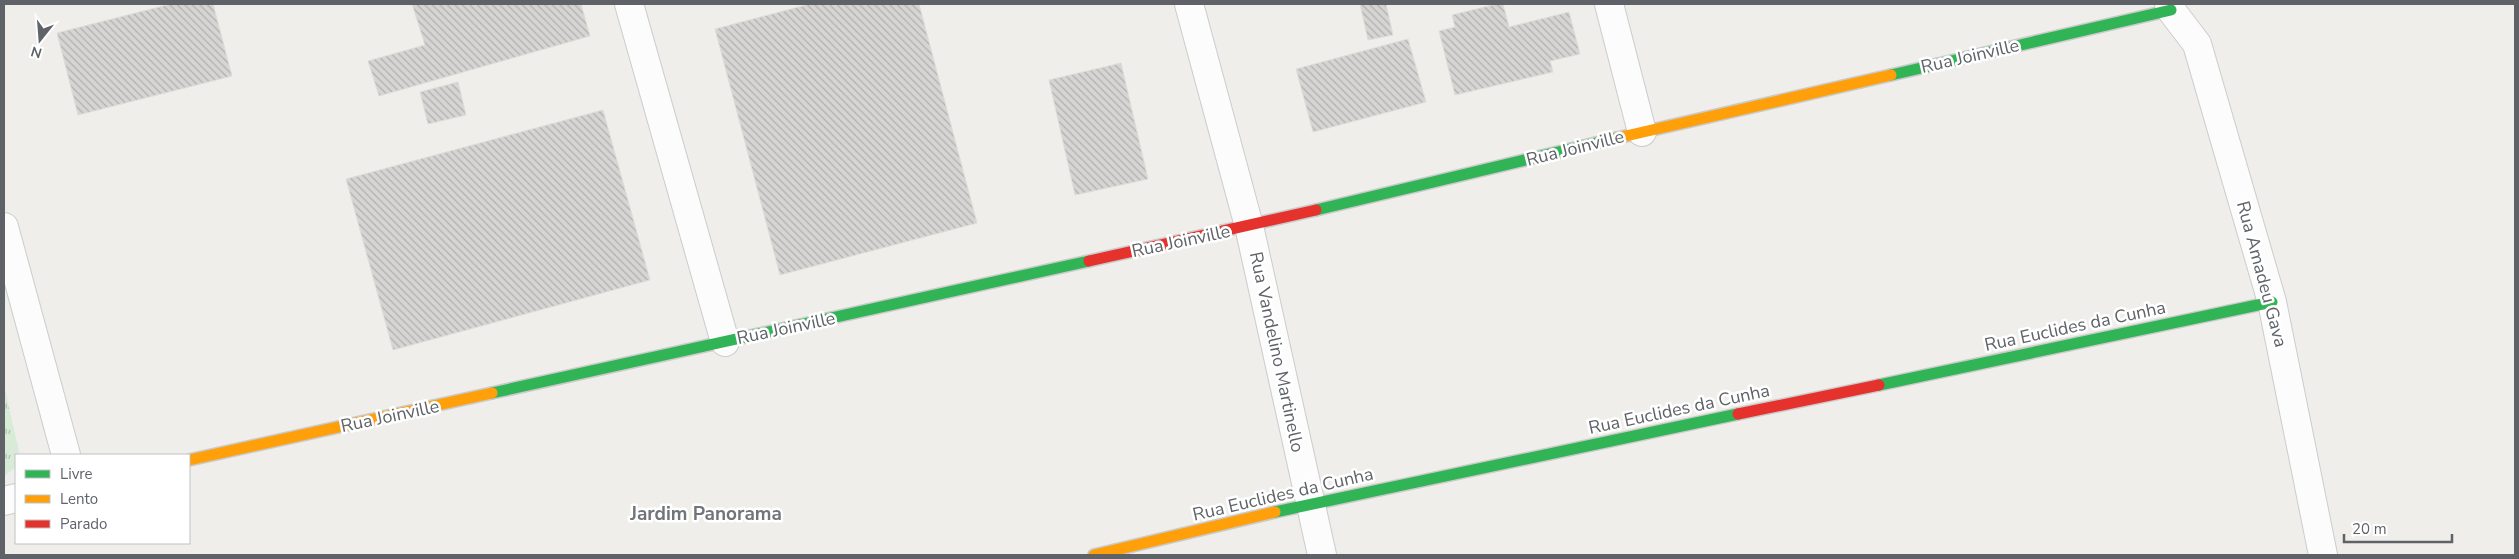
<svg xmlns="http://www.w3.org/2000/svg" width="2519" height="559" viewBox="0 0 2519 559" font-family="'Nunito Sans',sans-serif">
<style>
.park{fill:url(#park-tufts)}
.building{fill:url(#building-back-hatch);stroke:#deddd9}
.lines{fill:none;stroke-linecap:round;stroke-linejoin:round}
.street-casing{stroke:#cbcccc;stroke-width:30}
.fast-casing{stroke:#cacacb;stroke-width:14}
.slow-casing{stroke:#cacacb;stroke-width:14}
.jam-casing{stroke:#cacacb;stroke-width:14}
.street{stroke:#fdfcfc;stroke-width:28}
.fast{stroke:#30b455;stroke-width:11}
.slow{stroke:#ff9f0a;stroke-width:11}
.jam{stroke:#e5322d;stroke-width:11}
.labels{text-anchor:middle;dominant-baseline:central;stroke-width:5;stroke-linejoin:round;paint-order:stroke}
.street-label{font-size:18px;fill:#5f6368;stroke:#fff}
.neighbourhood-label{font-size:19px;font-weight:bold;fill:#70757a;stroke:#fff}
</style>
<defs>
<pattern id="park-tufts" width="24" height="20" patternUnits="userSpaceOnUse" patternTransform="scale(1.25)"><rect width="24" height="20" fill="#d8ebd6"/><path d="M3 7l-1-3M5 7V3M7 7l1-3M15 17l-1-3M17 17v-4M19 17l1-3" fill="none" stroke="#b2c2b1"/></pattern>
<pattern id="building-back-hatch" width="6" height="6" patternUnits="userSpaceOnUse" patternTransform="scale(1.25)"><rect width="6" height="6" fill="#d6d5d3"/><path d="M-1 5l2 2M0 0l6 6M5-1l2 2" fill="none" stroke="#b1b0af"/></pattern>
</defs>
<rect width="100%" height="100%" fill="#efeeea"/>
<!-- park -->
<path class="park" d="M 4,385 L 19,452 L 16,455 L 16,467 L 4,476 Z"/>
<!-- building -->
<g class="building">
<path d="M 171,4 L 213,4 L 232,76 L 78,115 L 57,33 Z"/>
<path d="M 412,4 L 581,4 L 590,36 L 379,96 L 368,61 L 425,45 Z"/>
<path d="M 810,4 L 919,4 L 977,223 L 780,275 L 715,29 Z"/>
<path d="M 1360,4 L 1386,4 L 1393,35 L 1368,40 Z"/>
<path d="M 1497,4 L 1503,4 L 1509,27 L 1569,12 L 1580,54 L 1550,61 L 1553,72 L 1455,95 L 1439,31 L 1455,27 L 1452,15 Z"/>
<path d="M 1408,39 L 1426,102 L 1313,132 L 1296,69 Z"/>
<path d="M 1121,63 L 1148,179 L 1075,195 L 1049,80 Z"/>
<path d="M 458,82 L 466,115 L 428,124 L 420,92 Z"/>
<path d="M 603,110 L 650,280 L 393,350 L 346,179 Z"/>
</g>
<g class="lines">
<!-- street casing -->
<g class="street-casing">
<g id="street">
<path d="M 629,4 L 725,342"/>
<path d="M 1189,4 L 1249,226 L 1322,555"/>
<path d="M 1609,4 L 1642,132"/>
<path d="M 2169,4 L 2171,10 L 2197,44 L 2272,302 L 2323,555"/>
<path d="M 4,227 L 66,455"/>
<path d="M 4,501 L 16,498"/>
</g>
</g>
<!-- fast casing -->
<g class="fast-casing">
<g id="fast">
<path d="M 1891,75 L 2171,10"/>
<path d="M 1316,210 L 1617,138"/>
<path d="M 1879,385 L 2272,302"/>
<path d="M 492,393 L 1089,261"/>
<path d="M 1275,512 L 1738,414"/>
</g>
</g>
<!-- slow casing -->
<g class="slow-casing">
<g id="slow">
<path d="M 1617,138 L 1891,75"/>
<path d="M 189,460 L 492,393"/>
<path d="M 1094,555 L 1275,512"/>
</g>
</g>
<!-- jam casing -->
<g class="jam-casing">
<g id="jam">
<path d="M 1089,261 L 1316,210"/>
<path d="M 1738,414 L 1879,385"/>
</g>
</g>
<!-- street -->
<use href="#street" class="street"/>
<!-- fast -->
<use href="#fast" class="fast"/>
<!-- slow -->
<use href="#slow" class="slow"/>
<!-- jam -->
<use href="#jam" class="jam"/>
</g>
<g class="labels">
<!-- street labels -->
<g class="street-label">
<text transform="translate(1970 56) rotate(-13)">Rua Joinville</text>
<text transform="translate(1575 148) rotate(-14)">Rua Joinville</text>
<text transform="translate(1181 241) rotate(-12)">Rua Joinville</text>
<text transform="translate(2262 274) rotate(75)">Rua Amadeu Gava</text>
<text transform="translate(2075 326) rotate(-12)">Rua Euclides da Cunha</text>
<text transform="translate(786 328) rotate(-12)">Rua Joinville</text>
<text transform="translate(1277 352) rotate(78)">Rua Vandelino Martinello</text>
<text transform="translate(1679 409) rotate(-12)">Rua Euclides da Cunha</text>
<text transform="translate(390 416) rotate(-12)">Rua Joinville</text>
<text transform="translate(1283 494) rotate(-13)">Rua Euclides da Cunha</text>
</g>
<!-- neighbourhood labels -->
<g class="neighbourhood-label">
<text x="706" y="514">Jardim Panorama</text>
</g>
</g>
<!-- border -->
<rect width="2519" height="559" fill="none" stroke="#5f6368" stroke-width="10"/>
<!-- legend -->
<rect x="15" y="454" width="175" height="90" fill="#ffffff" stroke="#bfc1c3"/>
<rect x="25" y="470" width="25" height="8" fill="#30b455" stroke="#bfc1c3"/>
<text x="60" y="479" font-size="15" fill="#5f6368">Livre</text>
<rect x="25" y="495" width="25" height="8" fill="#ff9f0a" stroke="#bfc1c3"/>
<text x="60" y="504" font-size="15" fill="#5f6368">Lento</text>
<rect x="25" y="520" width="25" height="8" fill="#e5322d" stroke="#bfc1c3"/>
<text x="60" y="529" font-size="15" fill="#5f6368">Parado</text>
<!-- north arrow -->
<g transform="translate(40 40) rotate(197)" stroke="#ffffff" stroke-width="4" paint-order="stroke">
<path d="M0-4L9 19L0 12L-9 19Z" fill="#5f6368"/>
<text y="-8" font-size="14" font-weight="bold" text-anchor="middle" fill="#5f6368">N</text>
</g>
<!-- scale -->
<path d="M2344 534v8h108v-8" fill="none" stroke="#5f6368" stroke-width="2.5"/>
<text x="2352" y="534" font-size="15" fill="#5f6368" stroke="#ffffff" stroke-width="4" paint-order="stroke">20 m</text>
</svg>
